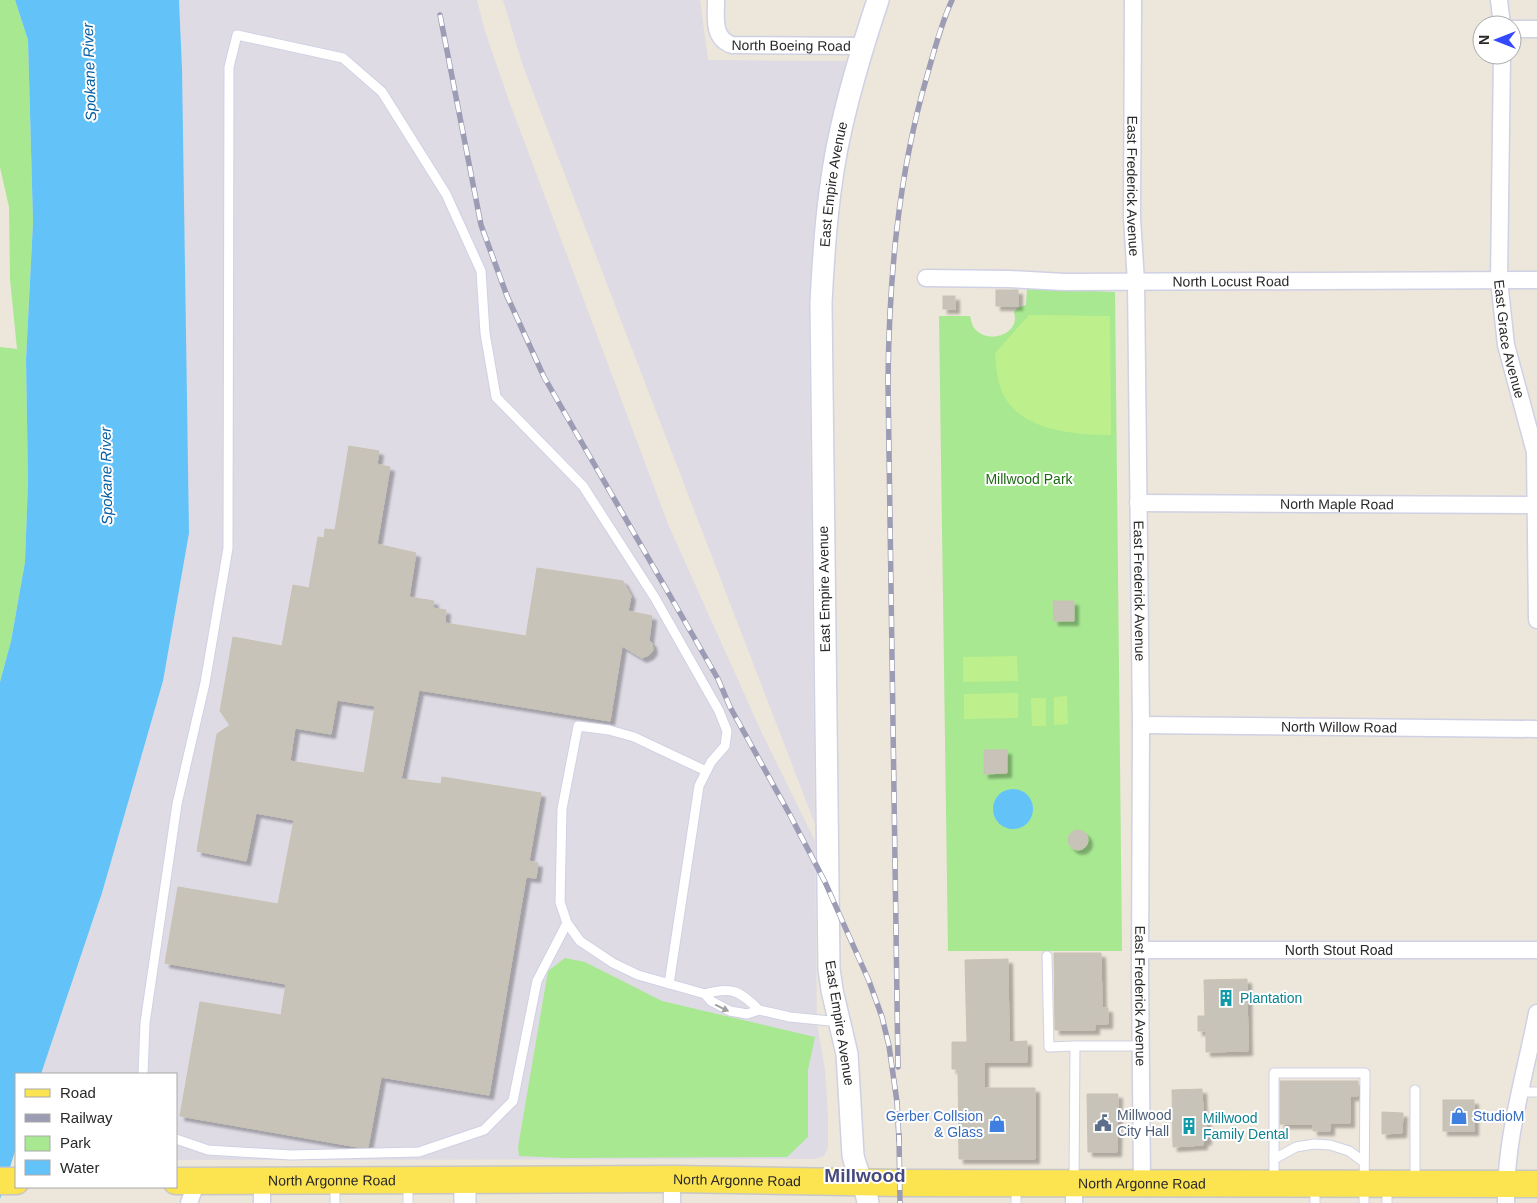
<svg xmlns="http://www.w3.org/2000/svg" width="1537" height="1203" viewBox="0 0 1537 1203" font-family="Helvetica,sans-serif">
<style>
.industrial{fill:#dedbe4}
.green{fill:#a7e891}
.pitch{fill:#bdf08c}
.water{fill:#63c3f8}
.building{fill:#c8c3b9;stroke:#c8c2b3;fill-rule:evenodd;filter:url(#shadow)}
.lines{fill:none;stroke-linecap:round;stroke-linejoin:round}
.service-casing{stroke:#cfd1e4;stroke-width:11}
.minor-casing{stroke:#cfd1e4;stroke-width:19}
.tertiary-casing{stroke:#cfd1e4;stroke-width:24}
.primary-casing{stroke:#c7c7c7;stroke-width:29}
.service{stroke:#fff;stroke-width:9}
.minor{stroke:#fff;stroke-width:16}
.tertiary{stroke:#fff;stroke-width:21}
.primary{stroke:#fce350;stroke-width:26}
.rail-casing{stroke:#9c9db5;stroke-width:5.5}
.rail{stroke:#fff;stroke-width:4;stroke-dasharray:11;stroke-linecap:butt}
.oneway{fill:#9f9f9f}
.labels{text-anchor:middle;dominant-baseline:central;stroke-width:4;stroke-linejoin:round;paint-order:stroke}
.street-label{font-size:14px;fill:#292929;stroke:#fff}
.park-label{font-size:14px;fill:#1e6b14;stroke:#fff}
.culture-label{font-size:14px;fill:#0d838f;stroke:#fff;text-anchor:start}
.service-label{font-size:14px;fill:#4e5e75;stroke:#fff;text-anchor:start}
.shop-label{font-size:14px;fill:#366cbe;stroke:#fff;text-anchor:end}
.water-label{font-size:15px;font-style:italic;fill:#035ea4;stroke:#fff}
.district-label{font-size:19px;font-weight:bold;fill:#464b7d;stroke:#fff}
</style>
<defs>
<filter id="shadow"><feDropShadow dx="4.5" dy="4.5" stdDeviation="1" flood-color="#0004"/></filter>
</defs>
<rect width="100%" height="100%" fill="#ede6da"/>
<!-- industrial -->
<g class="industrial">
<path d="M 179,0 L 477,0 L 485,31 L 509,101 L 668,524 L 760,729 L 815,841 L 817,1024 L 825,1070 L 828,1116 L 828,1148 L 824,1156 L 814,1159 L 176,1160 L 176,1074 L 41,1074 L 102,893 L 163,681 L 182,68 Z"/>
<path d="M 503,0 L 700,0 L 708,60 L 847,61 L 826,149 L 813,243 L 810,289 L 809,339 L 815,824 L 523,66 Z"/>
</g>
<!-- green -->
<g class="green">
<path d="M 0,0 L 15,0 L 28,40 L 33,222 L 26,360 L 28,482 L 25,562 L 11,641 L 0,682 L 0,347 L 17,349 L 10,279 L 9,207 L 0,167 Z"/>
<path d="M 1027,288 L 1115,292 L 1122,951 L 948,951 L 939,316 L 970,316 C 971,320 972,325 974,328 C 987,345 1021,335 1014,312 L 1017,308 L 1026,305 Z"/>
<path d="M 565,958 L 585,962 L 662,1001 L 815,1037 L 808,1070 L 808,1137 L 787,1157 L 565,1158 L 519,1156 L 518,1147 L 548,971 Z"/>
</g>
<!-- pitch -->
<g class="pitch">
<path d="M 1029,315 L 1110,316 L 1111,435 C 1075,435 1021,431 1003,394 C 997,382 996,366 995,353 Z"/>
<path d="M 1017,656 L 1018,681 L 963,682 L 963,657 Z"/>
<path d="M 1018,693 L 1018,718 L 964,719 L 964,694 Z"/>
<path d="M 1067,696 L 1068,724 L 1054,725 L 1054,697 Z"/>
<path d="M 1031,698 L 1046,698 L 1046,726 L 1032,726 Z"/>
</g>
<!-- water -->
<g class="water">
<path d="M 15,0 L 179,0 L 182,68 L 189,533 L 163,681 L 102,893 L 41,1074 L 16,1074 L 16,1148 L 0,1199 L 0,682 L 11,641 L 25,562 L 28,482 L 26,360 L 33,222 L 28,40 Z"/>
<circle cx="1013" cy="809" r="20"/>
</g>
<!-- building -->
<g class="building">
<rect x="996" y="290" width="22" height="16"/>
<rect x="943" y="296" width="12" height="13"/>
<path d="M 349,446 L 379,451 L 377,464 L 390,467 L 377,544 L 416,553 L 409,597 L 434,601 L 433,608 L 446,610 L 445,623 L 526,636 L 537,568 L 623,581 L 631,596 L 628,611 L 652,616 L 649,640 L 652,643 L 653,650 L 649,655 L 642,658 L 622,646 L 610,721 L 419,690 L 401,779 L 441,784 L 442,777 L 541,793 L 529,861 L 538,863 L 536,878 L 526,877 L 489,1095 L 381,1077 L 368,1147 L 358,1147 L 180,1116 L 200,1002 L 281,1015 L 286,984 L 165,963 L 178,887 L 278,904 L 294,820 L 256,813 L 246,861 L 197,851 L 217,734 L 230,725 L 220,711 L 233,637 L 282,646 L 293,585 L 309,588 L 318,537 L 324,538 L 325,529 L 335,530 ZM 337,700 L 375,706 L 364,773 L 290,761 L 295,728 L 331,734 Z"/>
<path d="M 1053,601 L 1074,601 L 1074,621 L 1054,621 Z"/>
<path d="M 984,750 L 1007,750 L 1007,773 L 984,774 Z"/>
<circle cx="1078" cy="840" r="10"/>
<path d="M 1054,953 L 1101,953 L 1102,1008 L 1108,1008 L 1108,1024 L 1095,1024 L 1095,1030 L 1055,1030 Z"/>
<path d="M 1008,959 L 1009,1042 L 1027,1041 L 1027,1062 L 984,1062 L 984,1088 L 1035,1088 L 1035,1159 L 959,1159 L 958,1069 L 952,1069 L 952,1042 L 967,1042 L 965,960 Z"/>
<path d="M 1247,979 L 1248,1051 L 1206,1052 L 1206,1031 L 1198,1031 L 1198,1016 L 1205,1016 L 1204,980 Z"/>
<path d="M 1280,1081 L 1358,1081 L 1358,1096 L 1350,1096 L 1350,1123 L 1330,1123 L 1330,1131 L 1313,1131 L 1313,1124 L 1280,1124 Z"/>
<path d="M 1202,1089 L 1203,1112 L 1206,1112 L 1207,1140 L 1203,1141 L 1203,1145 L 1173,1147 L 1172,1090 Z"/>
<path d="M 1087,1094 L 1118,1094 L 1117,1152 L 1088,1152 Z"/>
<rect x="1443" y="1100" width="31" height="31"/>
<path d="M 1382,1112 L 1403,1113 L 1402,1133 L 1382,1134 Z"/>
</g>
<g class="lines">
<!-- service casing -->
<g class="service-casing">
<g id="service">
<path d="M 1047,956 L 1049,1047 L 1075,1046"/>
<path d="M 705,994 L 638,975 L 613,963 L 580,941 L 567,923 L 560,902 L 562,809 L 578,726 L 609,730 L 634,737 L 706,771"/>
<path d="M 759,1010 C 740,991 732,986 705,994 L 711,1001 L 730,1011 L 747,1014 L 759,1010 L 790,1017 L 840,1022"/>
<path d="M 143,1074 L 145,1023 L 177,804 L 205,683 L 228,548 L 229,67 L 237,35 L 343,58 L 382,92 L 446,194 L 481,271 L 485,333 L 496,397 L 583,486 L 655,598 L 719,711 L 727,731 L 725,746 L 711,762 L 699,786 L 669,984"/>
<path d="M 1415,1090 L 1415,1181"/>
<path d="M 1520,1092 L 1537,1092"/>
<path d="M 176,1139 L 208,1150 L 291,1155 L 419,1152 L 484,1130 L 513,1101 L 537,981 L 567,923"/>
<path d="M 1274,1159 L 1296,1147 L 1314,1144 L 1330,1145 L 1349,1151 L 1364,1162"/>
<path d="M 1074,1181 L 1075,1046 L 1141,1046"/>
<path d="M 408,1182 L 408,1203"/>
<path d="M 1274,1182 L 1274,1073 L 1365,1073 L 1364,1203"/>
<path d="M 335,1183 L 335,1203"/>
<path d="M 1387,1187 L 1387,1203"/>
<path d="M 1016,1203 L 1016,1185"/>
<path d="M 1315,1203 L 1315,1186"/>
</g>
</g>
<!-- minor casing -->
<g class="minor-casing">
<g id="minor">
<path id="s1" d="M 716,0 C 716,17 712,38 732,45 L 863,46"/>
<path id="s2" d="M 1133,0 L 1132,218 L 1136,282 L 1141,725 L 1140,972 L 1142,1183"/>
<path d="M 1499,0 L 1502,25"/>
<path d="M 1512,29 L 1537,29"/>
<path id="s3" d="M 1502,55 L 1499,280 L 1506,345 L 1535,452 L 1537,620"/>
<path id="s4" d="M 926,278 L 1009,279 L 1065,282 L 1537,280"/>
<path id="s5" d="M 1138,503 L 1537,505"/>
<path id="s6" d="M 1141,725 L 1537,729"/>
<path id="s7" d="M 1140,950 L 1537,950"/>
<path d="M 672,1179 L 672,1203"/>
<path d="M 262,1180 L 262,1203"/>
<path d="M 189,1203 L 197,1181"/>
<path d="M 1074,1203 L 1074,1183"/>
<path d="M 1506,1203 C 1505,1138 1525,1076 1537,1013"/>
</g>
</g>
<!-- tertiary casing -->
<g class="tertiary-casing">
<g id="tertiary">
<path d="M 465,1179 L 465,1203"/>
<path id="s8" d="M 868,1203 C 866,1186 856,1172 853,1155 L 847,1054 L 832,990 L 829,969 L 821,303 C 824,245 828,186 841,129 C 851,85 864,42 878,0"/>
</g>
</g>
<!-- primary casing -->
<g class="primary-casing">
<g id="primary">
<path d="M 0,1181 L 16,1181"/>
<path id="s9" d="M 176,1181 L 672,1179 L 900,1183 L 1537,1184"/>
</g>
</g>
<!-- service -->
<use href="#service" class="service"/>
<!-- minor -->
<use href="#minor" class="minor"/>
<!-- tertiary -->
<use href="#tertiary" class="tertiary"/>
<!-- primary -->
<use href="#primary" class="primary"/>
<!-- rail casing -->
<g class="rail-casing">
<g id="rail">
<path d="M 440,15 L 481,225 L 507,296 L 544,377 L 718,679 L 730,707 L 790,815 L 825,882 L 869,981 L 882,1017 L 889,1046 L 897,1102 L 899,1140"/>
<path d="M 898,1067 L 888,382 C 889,278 898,176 927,76 C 934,51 941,24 952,0"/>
<path d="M 899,1135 L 900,1203"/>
</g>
</g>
<!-- rail -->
<use href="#rail" class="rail"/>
</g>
<!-- one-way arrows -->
<defs><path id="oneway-solid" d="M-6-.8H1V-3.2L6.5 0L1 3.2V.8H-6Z" transform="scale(1.25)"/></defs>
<use class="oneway" href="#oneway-solid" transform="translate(722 1008) rotate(26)"/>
<!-- icons -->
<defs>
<g id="building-bare" transform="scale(1.35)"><path d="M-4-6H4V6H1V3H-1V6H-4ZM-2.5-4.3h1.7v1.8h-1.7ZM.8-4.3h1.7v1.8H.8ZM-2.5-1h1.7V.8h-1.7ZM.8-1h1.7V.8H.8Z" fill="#0f9aa8" stroke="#fff" stroke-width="2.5" paint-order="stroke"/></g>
<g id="shop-bare" transform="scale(1.35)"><path d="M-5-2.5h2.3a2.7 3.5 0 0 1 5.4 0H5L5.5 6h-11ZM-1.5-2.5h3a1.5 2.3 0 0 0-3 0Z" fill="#3f7fe0" stroke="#fff" stroke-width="2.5" paint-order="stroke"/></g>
<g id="civic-bare" transform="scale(1.35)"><path d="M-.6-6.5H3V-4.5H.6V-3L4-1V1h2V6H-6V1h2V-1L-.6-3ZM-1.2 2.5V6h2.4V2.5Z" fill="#5c6f8a" stroke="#fff" stroke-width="2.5" paint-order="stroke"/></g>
</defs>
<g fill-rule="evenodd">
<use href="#building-bare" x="1226" y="998"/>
<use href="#shop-bare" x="1459" y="1116"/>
<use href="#civic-bare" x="1103" y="1123"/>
<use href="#shop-bare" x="997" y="1124"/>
<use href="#building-bare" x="1189" y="1126"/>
</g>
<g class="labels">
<!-- street labels -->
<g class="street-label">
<text stroke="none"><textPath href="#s1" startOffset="111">North Boeing Road</textPath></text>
<text stroke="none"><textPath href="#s8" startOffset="1024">East Empire Avenue</textPath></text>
<text stroke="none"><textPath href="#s2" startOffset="186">East Frederick Avenue</textPath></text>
<text stroke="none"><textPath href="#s4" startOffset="305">North Locust Road</textPath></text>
<text stroke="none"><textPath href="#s3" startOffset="285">East Grace Avenue</textPath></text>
<text stroke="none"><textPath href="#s5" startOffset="199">North Maple Road</textPath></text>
<text transform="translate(824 589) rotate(-91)">East Empire Avenue</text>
<text stroke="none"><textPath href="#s2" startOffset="591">East Frederick Avenue</textPath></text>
<text stroke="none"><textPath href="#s6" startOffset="198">North Willow Road</textPath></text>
<text stroke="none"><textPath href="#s7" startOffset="199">North Stout Road</textPath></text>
<text stroke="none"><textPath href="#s2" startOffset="996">East Frederick Avenue</textPath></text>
<text transform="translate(840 1023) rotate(81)">East Empire Avenue</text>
<text stroke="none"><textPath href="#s9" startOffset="561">North Argonne Road</textPath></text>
<text stroke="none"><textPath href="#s9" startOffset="156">North Argonne Road</textPath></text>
<text stroke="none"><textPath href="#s9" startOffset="966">North Argonne Road</textPath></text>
</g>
<!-- park labels -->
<g class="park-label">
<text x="1029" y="479">Millwood Park</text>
</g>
<!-- culture labels -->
<g class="culture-label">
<text x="1240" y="998">Plantation</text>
<text x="1203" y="1118">Millwood<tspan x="1203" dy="16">Family Dental</tspan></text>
</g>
<!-- service labels -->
<g class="service-label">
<text x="1117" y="1115">Millwood<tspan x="1117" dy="16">City Hall</tspan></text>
</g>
<!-- shop labels -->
<g class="shop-label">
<text x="983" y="1116">Gerber Collsion<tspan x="983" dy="16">&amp; Glass</tspan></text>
<text x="1473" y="1116" text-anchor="start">StudioM</text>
</g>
<!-- water labels -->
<g class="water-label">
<text transform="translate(89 72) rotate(-92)">Spokane River</text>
<text transform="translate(106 476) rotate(-91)">Spokane River</text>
</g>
<!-- district labels -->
<g class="district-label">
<text x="865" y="1175">Millwood</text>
</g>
</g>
<!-- legend -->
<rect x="15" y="1073" width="162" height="115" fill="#ffffff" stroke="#a9a9a9"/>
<rect x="25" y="1089" width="25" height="8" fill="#fce350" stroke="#a9a9a9"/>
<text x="60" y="1098" font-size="15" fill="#292929">Road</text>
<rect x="25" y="1114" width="25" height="8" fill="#9c9db5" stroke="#a9a9a9"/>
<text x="60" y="1123" font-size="15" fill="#292929">Railway</text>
<rect x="25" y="1136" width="25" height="15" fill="#a7e891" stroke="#a9a9a9"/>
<text x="60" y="1148" font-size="15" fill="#292929">Park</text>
<rect x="25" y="1160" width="25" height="15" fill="#63c3f8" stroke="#a9a9a9"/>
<text x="60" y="1173" font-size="15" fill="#292929">Water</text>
<!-- north arrow -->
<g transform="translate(1497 40) rotate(270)"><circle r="24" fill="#ffffff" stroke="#a9a9a9"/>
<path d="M0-4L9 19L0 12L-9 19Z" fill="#3448ff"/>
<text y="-8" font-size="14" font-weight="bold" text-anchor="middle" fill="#292929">N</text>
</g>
</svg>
